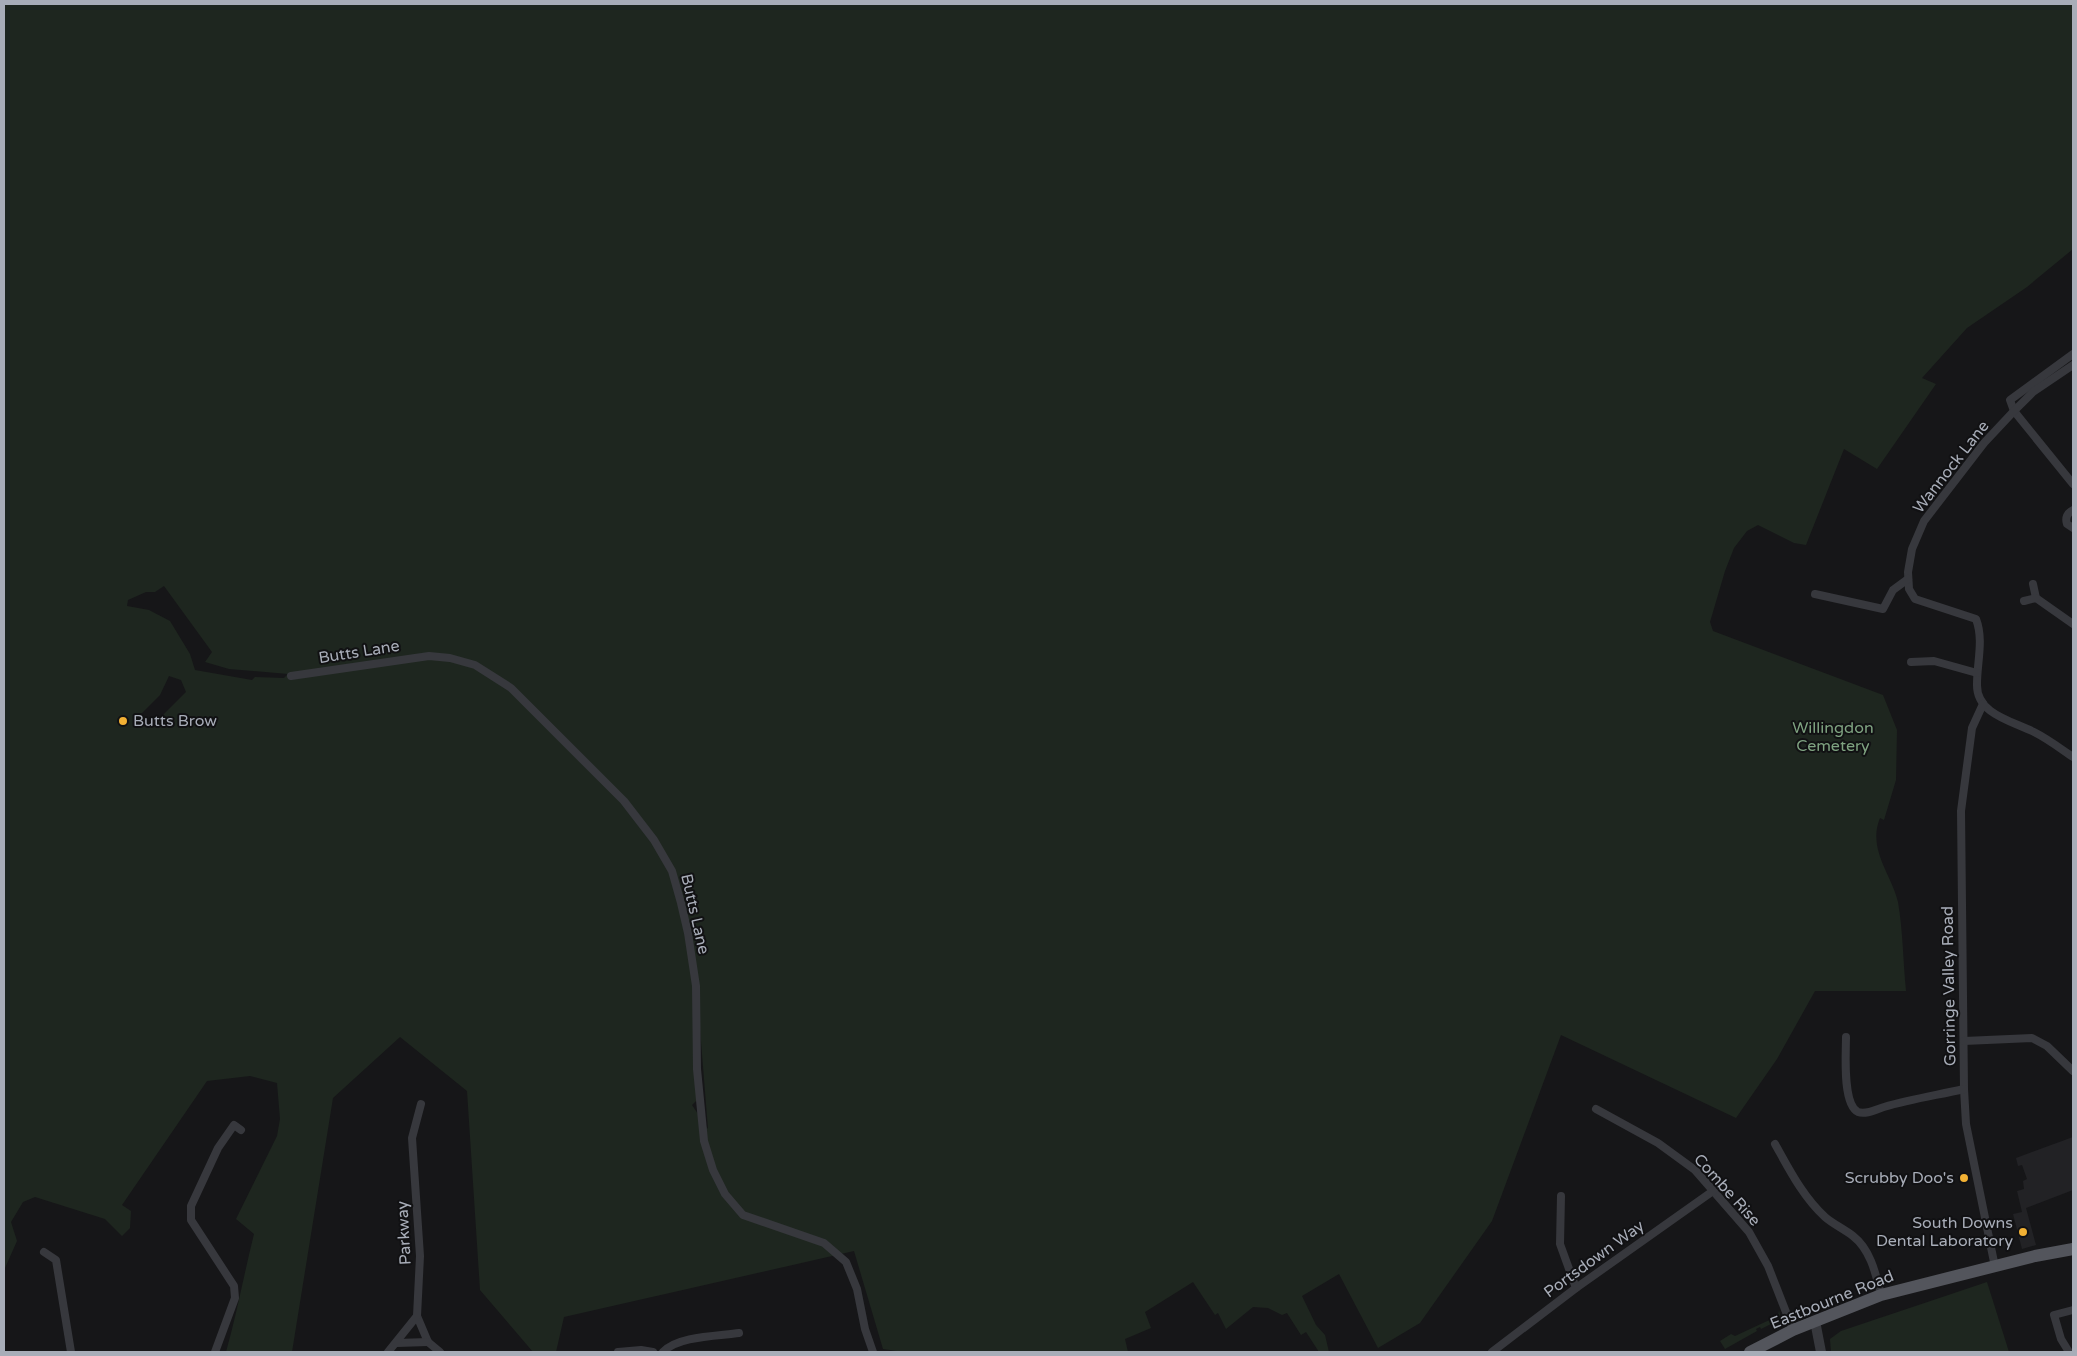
<svg xmlns="http://www.w3.org/2000/svg" width="2077" height="1356" viewBox="0 0 2077 1356" font-family="'Varela Round',sans-serif">
<style>
.built{fill:#222225}
.green{fill:#1e261f;fill-rule:evenodd}
.lines{fill:none;stroke-linecap:round;stroke-linejoin:round}
.minor{stroke:#37383d;stroke-width:8}
.tertiary{stroke:#37383d;stroke-width:10}
.primary{stroke:#53555c;stroke-width:12}
.poi-dot{fill:#f2b134;stroke:#111113;stroke-width:2}
.labels{text-anchor:middle;dominant-baseline:central;stroke-width:4;stroke-linejoin:round;paint-order:stroke}
.street-label{font-size:16px;fill:#a8adb8;stroke:#111113}
.poi-label{font-size:16px;fill:#a8adb8;stroke:#111113;text-anchor:end}
.park-label{font-size:16px;fill:#7fa381;stroke:#111113}
</style>
<rect width="100%" height="100%" fill="#161618"/>
<!-- built -->
<path class="built" d="M 2073,1137 L 2073,1190 L 2026,1208 L 2036,1245 L 2022,1249 L 2013,1214 L 2022,1212 L 2017,1191 L 2024,1189 L 2023,1181 L 2027,1179 L 2022,1165 L 2018,1166 L 2016,1158 Z"/>
<!-- green -->
<g class="green">
<path d="M 4,4 L 2073,4 L 2073,249 L 2027,287 L 1967,328 L 1922,378 L 1936,384 L 1877,469 L 1844,449 L 1806,545 L 1794,543 L 1758,525 L 1747,531 L 1734,548 L 1725,571 L 1710,622 L 1713,631 L 1883,695 L 1897,730 L 1896,780 L 1884,820 L 1880,818 C 1867,849 1892,875 1898,902 C 1903,931 1903,962 1906,991 L 1815,991 L 1777,1059 L 1736,1118 L 1561,1035 L 1492,1221 L 1420,1323 L 1378,1348 L 1339,1274 L 1302,1296 L 1316,1325 L 1325,1335 L 1329,1352 L 1319,1352 L 1306,1332 L 1301,1335 L 1287,1313 L 1282,1315 L 1268,1308 L 1253,1307 L 1226,1329 L 1218,1313 L 1215,1315 L 1193,1282 L 1145,1312 L 1151,1328 L 1125,1339 L 1128,1352 L 903,1352 L 883,1349 L 854,1251 L 564,1317 L 556,1352 L 533,1352 L 480,1290 L 467,1091 L 400,1037 L 333,1098 L 292,1352 L 226,1352 C 237,1313 244,1274 254,1234 L 236,1219 L 277,1136 L 280,1119 L 277,1083 L 250,1076 L 207,1081 L 122,1205 L 131,1211 L 130,1228 L 122,1236 L 105,1219 L 35,1197 L 23,1202 L 11,1222 L 17,1241 L 5,1268 ZM 164,586 L 212,652 L 205,662 L 229,669 L 288,674 L 284,678 L 255,677 L 252,680 L 195,670 L 190,654 L 170,621 L 149,610 L 127,606 L 128,600 L 146,592 L 155,592 ZM 169,676 L 181,680 L 186,692 L 163,715 L 146,725 L 139,716 L 160,695 ZM 700,1029 L 708,1129 L 692,1105 L 696,1101 L 697,1048 Z"/>
<path d="M 1987,1282 L 2009,1352 L 1831,1352 L 1830,1339 L 1841,1331 Z"/>
<path d="M 1779,1310 L 1781,1319 L 1761,1329 L 1760,1327 L 1756,1329 L 1757,1331 L 1725,1349 L 1720,1341 L 1731,1334 L 1735,1336 L 1778,1316 Z"/>
</g>
<g class="lines">
<!-- minor -->
<g class="minor">
<path d="M 2073,354 L 2010,400 L 2014,411 L 2073,484"/>
<path d="M 2073,365 L 2033,392 L 2014,411 L 1984,443 L 1924,521 L 1912,549 L 1908,572 L 1909,589 L 1915,599 L 1976,619 C 1984,640 1977,662 1977,684 C 1976,714 2012,721 2034,732 C 2048,739 2061,749 2073,757"/>
<path d="M 2073,510 C 2067,513 2065,518 2067,524 L 2073,528"/>
<path d="M 2033,584 L 2036,598 L 2073,624"/>
<path d="M 1815,594 L 1883,609 L 1893,590 L 1908,579"/>
<path d="M 2024,601 L 2036,598"/>
<path d="M 1911,662 L 1934,661 L 1977,673"/>
<path d="M 291,676 L 429,656 L 450,658 L 475,665 L 511,688 L 624,801 L 654,840 L 672,871 L 681,903 L 688,933 L 696,986 L 697,1069 L 704,1141 L 713,1170 L 725,1194 L 743,1215 L 824,1243 L 846,1262 L 857,1289 L 865,1329 L 873,1352"/>
<path d="M 1983,704 L 1972,728 L 1961,811 L 1964,1089 L 1966,1124 L 1995,1267"/>
<path d="M 1846,1037 C 1846,1052 1842,1104 1858,1112 C 1866,1115 1877,1109 1884,1107 C 1911,1099 1938,1095 1964,1089"/>
<path d="M 1964,1041 L 2032,1038 L 2047,1046 L 2073,1071"/>
<path d="M 1596,1109 L 1658,1143 L 1695,1170 L 1749,1232 L 1768,1266 L 1793,1330"/>
<path d="M 1775,1144 C 1789,1169 1803,1197 1825,1217 C 1833,1224 1844,1229 1853,1236 C 1871,1250 1876,1275 1881,1295"/>
<path d="M 1561,1196 L 1560,1244 L 1576,1288"/>
<path d="M 44,1252 L 56,1260 L 71,1352"/>
<path d="M 417,1316 L 428,1342 L 440,1352"/>
<path d="M 397,1343 L 428,1342"/>
<path d="M 215,1352 L 235,1298 L 234,1286 L 191,1220 L 191,1206 L 218,1148 L 234,1125 L 241,1130"/>
<path d="M 388,1352 L 417,1316 L 420,1256 L 412,1138 L 421,1104"/>
<path d="M 618,1352 L 641,1350 L 653,1352"/>
<path d="M 663,1352 C 677,1336 718,1336 739,1333"/>
<path d="M 1492,1352 L 1576,1288 L 1713,1191"/>
<path d="M 2069,1352 L 2061,1339 L 2054,1315 L 2073,1310"/>
</g>
<!-- tertiary -->
<path class="tertiary" d="M 1815,1321 L 1821,1352"/>
<!-- primary -->
<path class="primary" d="M 1750,1352 L 1793,1330 L 1881,1295 L 2035,1256 L 2073,1249"/>
</g>
<!-- markers -->
<g class="poi-dot">
<circle cx="123" cy="721" r="5"/>
<circle cx="1964" cy="1178" r="5"/>
<circle cx="2023" cy="1232" r="5"/>
</g>
<g class="labels">
<!-- street labels -->
<g class="street-label">
<text transform="translate(1951 467) rotate(-52)">Wannock Lane</text>
<text transform="translate(359 652) rotate(-9)">Butts Lane</text>
<text transform="translate(695 914) rotate(77)">Butts Lane</text>
<text transform="translate(1949 986) rotate(-91)">Gorringe Valley Road</text>
<text transform="translate(1727 1190) rotate(48)">Combe Rise</text>
<text transform="translate(404 1233) rotate(-93)">Parkway</text>
<text transform="translate(1594 1259) rotate(-36)">Portsdown Way</text>
<text transform="translate(1832 1300) rotate(-22)">Eastbourne Road</text>
</g>
<!-- poi labels -->
<g class="poi-label">
<text x="133" y="721" text-anchor="start">Butts Brow</text>
<text x="1954" y="1178">Scrubby Doo's</text>
<text x="2013" y="1223">South Downs<tspan x="2013" dy="18">Dental Laboratory</tspan></text>
</g>
<!-- park labels -->
<g class="park-label">
<text x="1833" y="728">Willingdon<tspan x="1833" dy="18">Cemetery</tspan></text>
</g>
</g>
<!-- border -->
<rect width="2077" height="1356" fill="none" stroke="#a8adb8" stroke-width="10"/>
</svg>
